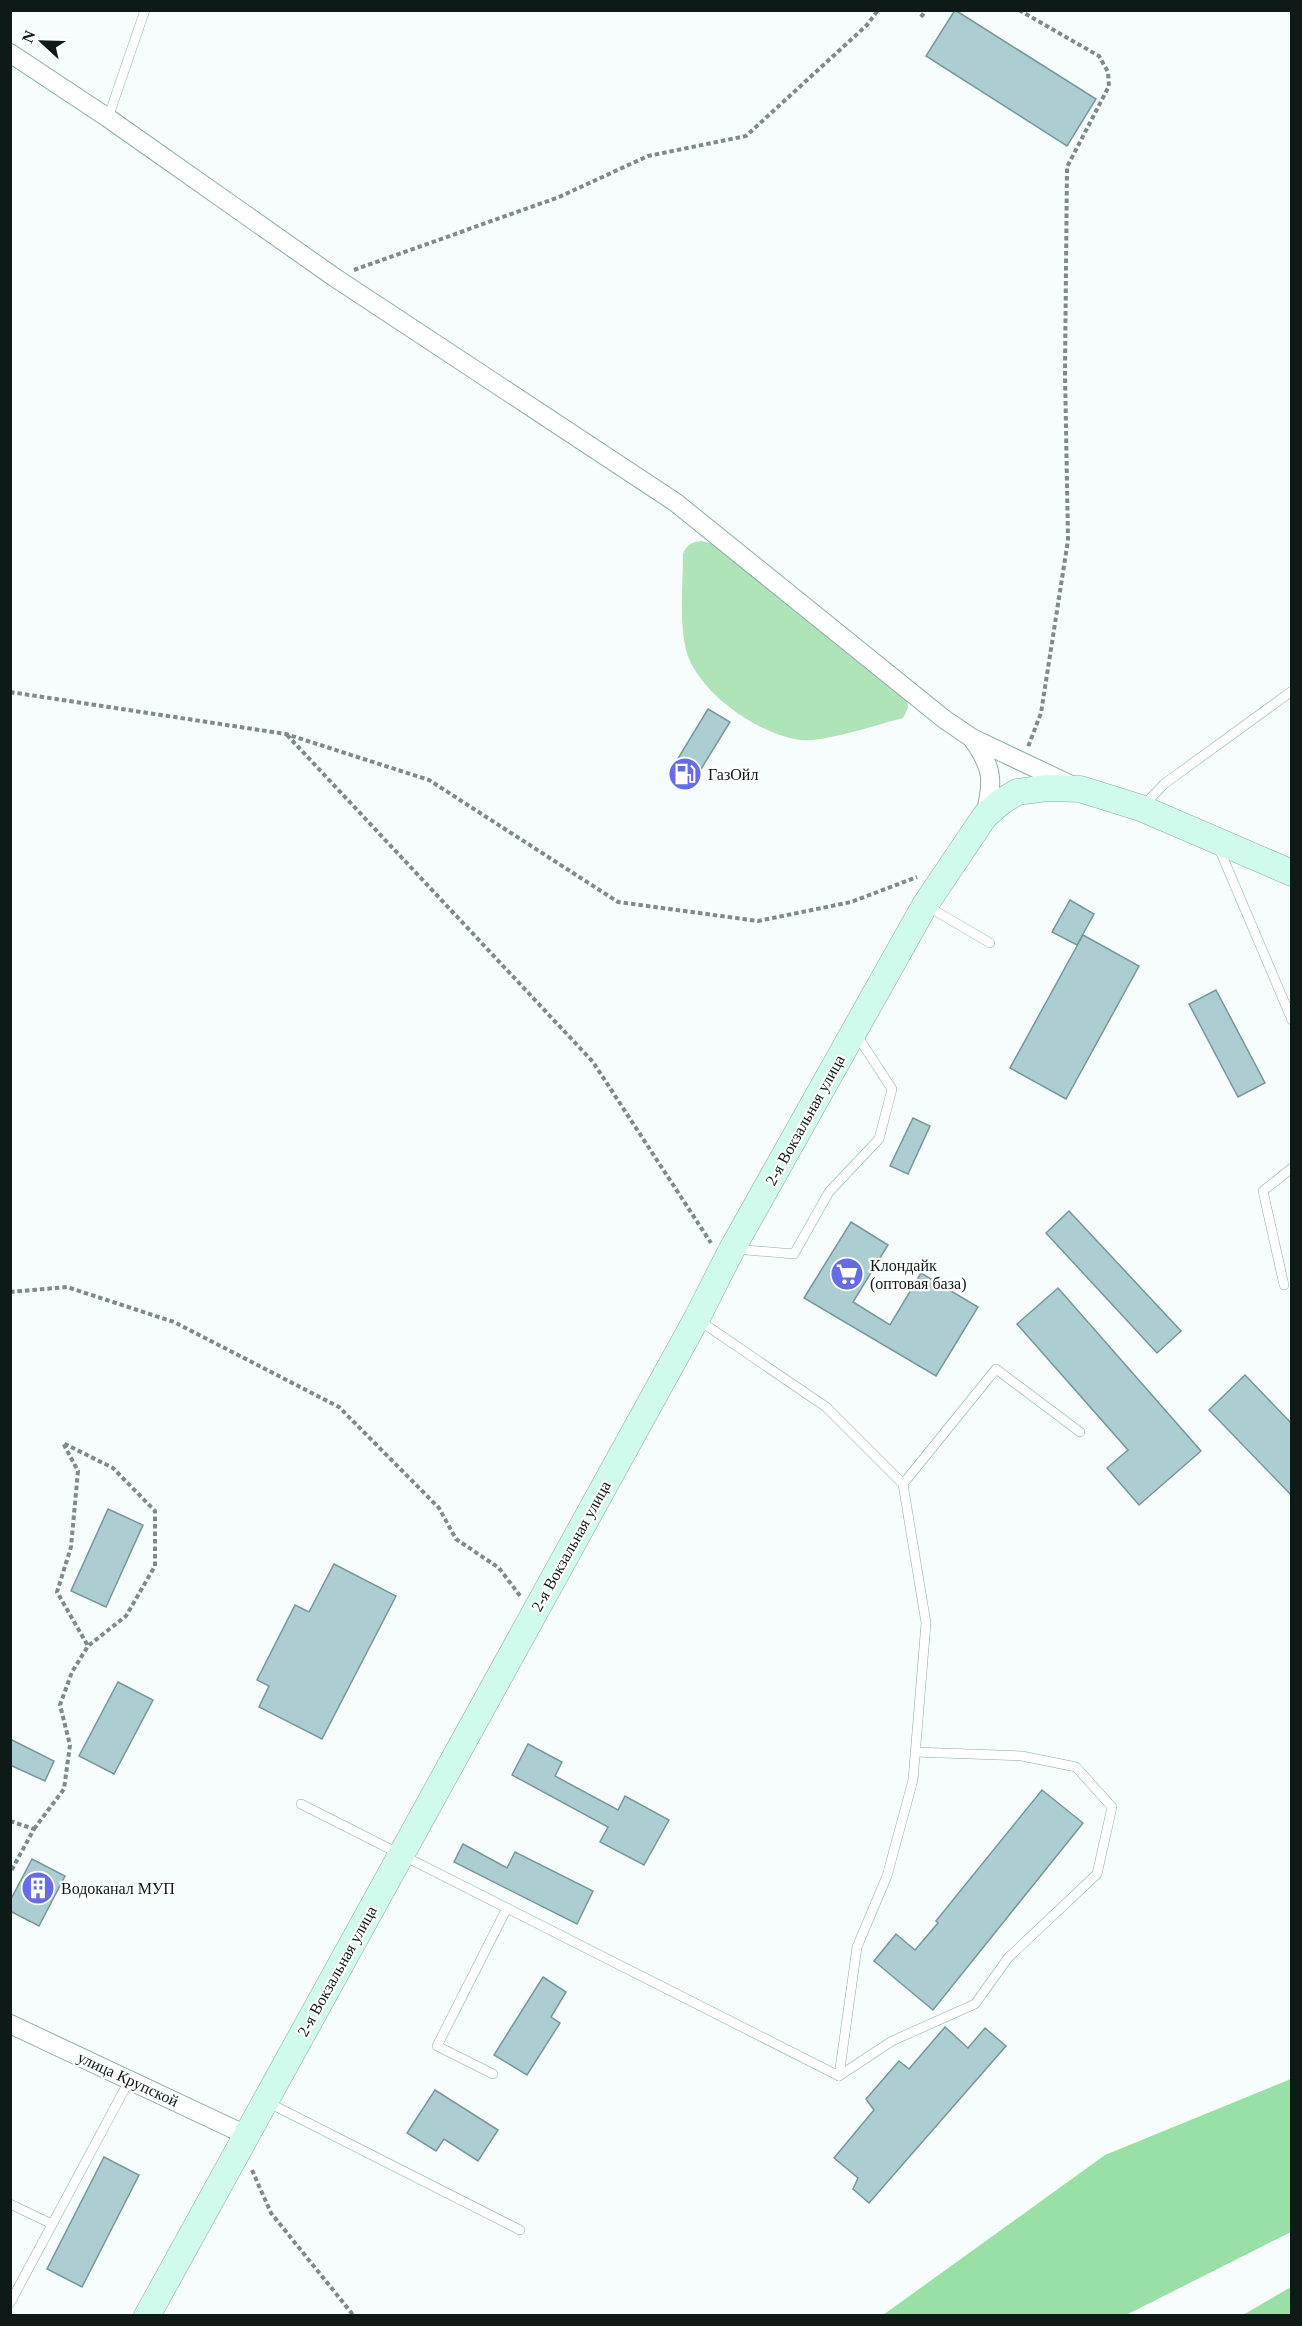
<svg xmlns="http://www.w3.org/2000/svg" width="1302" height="2326" viewBox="0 0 1302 2326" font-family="Georgia,serif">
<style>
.green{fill:#afe3b8}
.forest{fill:#99e0a6}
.building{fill:#acced2;stroke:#77989b;stroke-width:1.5}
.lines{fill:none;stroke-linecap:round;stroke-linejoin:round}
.lane-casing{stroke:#8baca8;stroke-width:10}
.street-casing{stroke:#8baca8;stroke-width:20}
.secondary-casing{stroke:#8baca8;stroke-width:27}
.path{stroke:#808a89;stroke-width:4;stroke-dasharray:4.5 3;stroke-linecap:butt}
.lane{stroke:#fff;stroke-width:9}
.street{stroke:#fff;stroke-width:18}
.secondary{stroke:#cffaec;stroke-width:26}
.labels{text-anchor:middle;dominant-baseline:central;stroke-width:4.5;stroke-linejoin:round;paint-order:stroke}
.poi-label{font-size:16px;fill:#0d1a18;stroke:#fff;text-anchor:start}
.street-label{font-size:16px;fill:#0d1a18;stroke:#fff}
</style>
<rect width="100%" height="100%" fill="#f6fdfc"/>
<!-- green -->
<path class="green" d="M 702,541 L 716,545 L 907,700 L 908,708 L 903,718 C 879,724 823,743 800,740 C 759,735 697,692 686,650 C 679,620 683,585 683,554 C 687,544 692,542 702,541 Z"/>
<!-- forest -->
<g class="forest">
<path d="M 1291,2079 L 1291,2232 L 1126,2315 L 883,2315 L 1105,2155 Z"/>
<path d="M 1291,2287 L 1291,2315 L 1243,2315 Z"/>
</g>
<!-- building -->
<g class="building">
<path d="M 955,10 L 1096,99 L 1067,146 L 926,56 Z"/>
<path d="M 708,709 L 730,722 L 698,774 L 696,772 L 687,788 L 672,779 L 681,763 L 677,760 Z"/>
<path d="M 1070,900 L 1094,914 L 1077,945 L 1052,932 Z"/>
<path d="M 1083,935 L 1139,966 L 1066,1099 L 1010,1068 Z"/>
<path d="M 1216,990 L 1265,1083 L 1238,1097 L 1189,1004 Z"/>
<path d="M 913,1118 L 930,1126 L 908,1174 L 890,1166 Z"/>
<path d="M 1069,1211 L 1181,1331 L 1157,1353 L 1046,1233 Z"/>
<path d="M 851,1222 L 888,1245 L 853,1302 L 890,1325 L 921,1273 L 978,1307 L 936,1376 L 804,1298 Z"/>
<path d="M 1058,1288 L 1201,1451 L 1139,1505 L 1107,1468 L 1128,1450 L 1017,1324 Z"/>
<path d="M 1245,1375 L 1292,1424 L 1292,1496 L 1209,1410 Z"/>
<path d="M 108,1509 L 143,1525 L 106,1607 L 71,1591 Z"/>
<path d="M 334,1564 L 396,1596 L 322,1739 L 259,1707 L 269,1686 L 257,1680 L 295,1605 L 309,1612 Z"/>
<path d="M 118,1682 L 153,1700 L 114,1774 L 79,1756 Z"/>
<path d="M 10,1739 L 54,1761 L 45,1781 L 10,1765 Z"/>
<path d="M 528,1744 L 562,1762 L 555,1776 L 618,1810 L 625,1796 L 669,1820 L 644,1865 L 600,1842 L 608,1827 L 512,1775 Z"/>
<path d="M 1042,1790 L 1083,1823 L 933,2010 L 874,1961 L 896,1934 L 915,1950 L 938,1923 L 936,1921 Z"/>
<path d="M 463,1844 L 507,1868 L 515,1852 L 593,1891 L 577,1924 L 454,1862 Z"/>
<path d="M 32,1859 L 65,1876 L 39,1926 L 10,1911 L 10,1901 Z"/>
<path d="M 543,1977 L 566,1992 L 551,2017 L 560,2023 L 527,2075 L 494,2055 Z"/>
<path d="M 945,2027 L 968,2048 L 985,2028 L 1006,2046 L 869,2203 L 853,2189 L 858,2178 L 834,2158 L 874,2110 L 866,2099 L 899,2061 L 909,2069 Z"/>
<path d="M 435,2090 L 498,2130 L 478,2161 L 444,2139 L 436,2151 L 407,2133 Z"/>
<path d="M 104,2157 L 139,2175 L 82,2287 L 47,2269 Z"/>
</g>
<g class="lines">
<!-- lane casing -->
<g class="lane-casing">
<g id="lane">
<path d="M 108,118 L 145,10"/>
<path d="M 1143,806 L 1164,784 L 1292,691"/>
<path d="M 1218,846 L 1292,1020"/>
<path d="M 927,906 L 990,943"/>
<path d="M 734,1249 L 794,1254 L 829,1192 L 879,1139 L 892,1089 L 856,1034"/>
<path d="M 1284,1285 L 1263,1191 L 1292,1168"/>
<path d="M 697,1319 L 826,1407 L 903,1484 L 926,1623 L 913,1780 L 887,1876 L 857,1947 L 839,2076"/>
<path d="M 903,1484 L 996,1369 L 1080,1432"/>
<path d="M 301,1804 L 839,2076"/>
<path d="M 493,2074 L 437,2046 L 507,1908"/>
<path d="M 839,2076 L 892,2041 L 975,2004 L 1008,1958 L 1097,1874 L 1112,1807 L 1076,1767 L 1022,1756 L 915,1752"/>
<path d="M 267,2102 L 520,2230"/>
<path d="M 10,2204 L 52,2224"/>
<path d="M 10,2303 L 130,2079"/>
</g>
</g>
<!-- street casing -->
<g class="street-casing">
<g id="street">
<path d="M 10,53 L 108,118 L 334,277 L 675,502 L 944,719 L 972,738 L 1071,785"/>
<path d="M 973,740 C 994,769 993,782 985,816"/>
<path d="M 10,2024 L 246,2135"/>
</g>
</g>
<!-- secondary casing -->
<g class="secondary-casing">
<path id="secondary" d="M 147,2316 L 697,1318 L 732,1249 L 925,905 L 985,816 L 1001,802 L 1017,792 L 1047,788 L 1080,789 L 1141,808 L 1292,873"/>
</g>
<!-- path -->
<g class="path">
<path d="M 1019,10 L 1099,56 L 1108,72 L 1109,86 L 1067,167 L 1065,372 L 1068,540 L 1041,713 L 1028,747"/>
<path d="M 921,17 L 926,10"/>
<path d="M 354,270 L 559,197 L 648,156 L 746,136 L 867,25 L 878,10"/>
<path d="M 10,692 L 286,734 L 429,780 L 618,902 L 758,921 L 851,902 L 917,877"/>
<path d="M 287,735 L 593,1062 L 711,1243"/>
<path d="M 10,1292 L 67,1287 L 174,1322 L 339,1407 L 439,1508 L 456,1539 L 499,1568 L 521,1597"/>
<path d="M 10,1821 L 34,1829 L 10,1873"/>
<path d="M 34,1829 L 64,1789 L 70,1745 L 60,1705 L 72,1672 L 88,1646 L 126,1616 L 155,1566 L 155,1511 L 113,1468 L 63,1443 L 78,1471 L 71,1547 L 57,1592 L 88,1646"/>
<path d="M 252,2170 L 271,2213 L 354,2316"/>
</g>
<!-- lane -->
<use href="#lane" class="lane"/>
<!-- street -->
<use href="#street" class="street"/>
<!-- secondary -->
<use href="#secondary" class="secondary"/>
</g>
<!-- icons -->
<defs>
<g id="fuel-disc" transform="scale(1.725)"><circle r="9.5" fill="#666ce5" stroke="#fff"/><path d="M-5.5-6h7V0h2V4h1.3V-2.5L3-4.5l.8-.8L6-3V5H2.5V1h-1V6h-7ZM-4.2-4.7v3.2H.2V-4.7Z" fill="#fff"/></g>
<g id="supermarket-disc" transform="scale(1.725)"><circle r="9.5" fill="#666ce5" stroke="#fff"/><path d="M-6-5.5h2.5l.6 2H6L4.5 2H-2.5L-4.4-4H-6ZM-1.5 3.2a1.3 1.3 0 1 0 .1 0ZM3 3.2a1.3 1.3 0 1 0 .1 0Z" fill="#fff"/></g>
<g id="building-disc" transform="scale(1.725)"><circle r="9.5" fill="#666ce5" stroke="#fff"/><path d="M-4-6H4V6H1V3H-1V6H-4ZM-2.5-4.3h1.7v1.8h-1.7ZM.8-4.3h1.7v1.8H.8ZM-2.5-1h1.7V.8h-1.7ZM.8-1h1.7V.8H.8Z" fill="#fff"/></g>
</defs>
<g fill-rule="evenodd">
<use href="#fuel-disc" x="685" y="774"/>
<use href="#supermarket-disc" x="847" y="1274"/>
<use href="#building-disc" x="38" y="1888"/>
</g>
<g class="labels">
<!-- poi labels -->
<g class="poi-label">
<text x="708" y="774">ГазОйл</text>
<text x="870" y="1265">Клондайк<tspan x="870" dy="18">(оптовая база)</tspan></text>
<text x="61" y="1888">Водоканал МУП</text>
</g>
<!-- street labels -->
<g class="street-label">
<text transform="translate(805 1120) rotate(-61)">2-я Вокзальная улица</text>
<text transform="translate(571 1546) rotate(-61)">2-я Вокзальная улица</text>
<text transform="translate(337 1971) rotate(-61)">2-я Вокзальная улица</text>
<text transform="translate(128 2079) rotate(25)">улица Крупской</text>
</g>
</g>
<!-- border -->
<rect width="1302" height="2326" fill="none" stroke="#0d1a18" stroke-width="24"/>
<!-- north arrow -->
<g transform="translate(42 42) rotate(292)" stroke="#ffffff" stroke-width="4.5" paint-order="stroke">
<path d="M0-4.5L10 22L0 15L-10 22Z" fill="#0d1a18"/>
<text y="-9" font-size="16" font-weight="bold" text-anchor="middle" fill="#0d1a18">N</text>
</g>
</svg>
